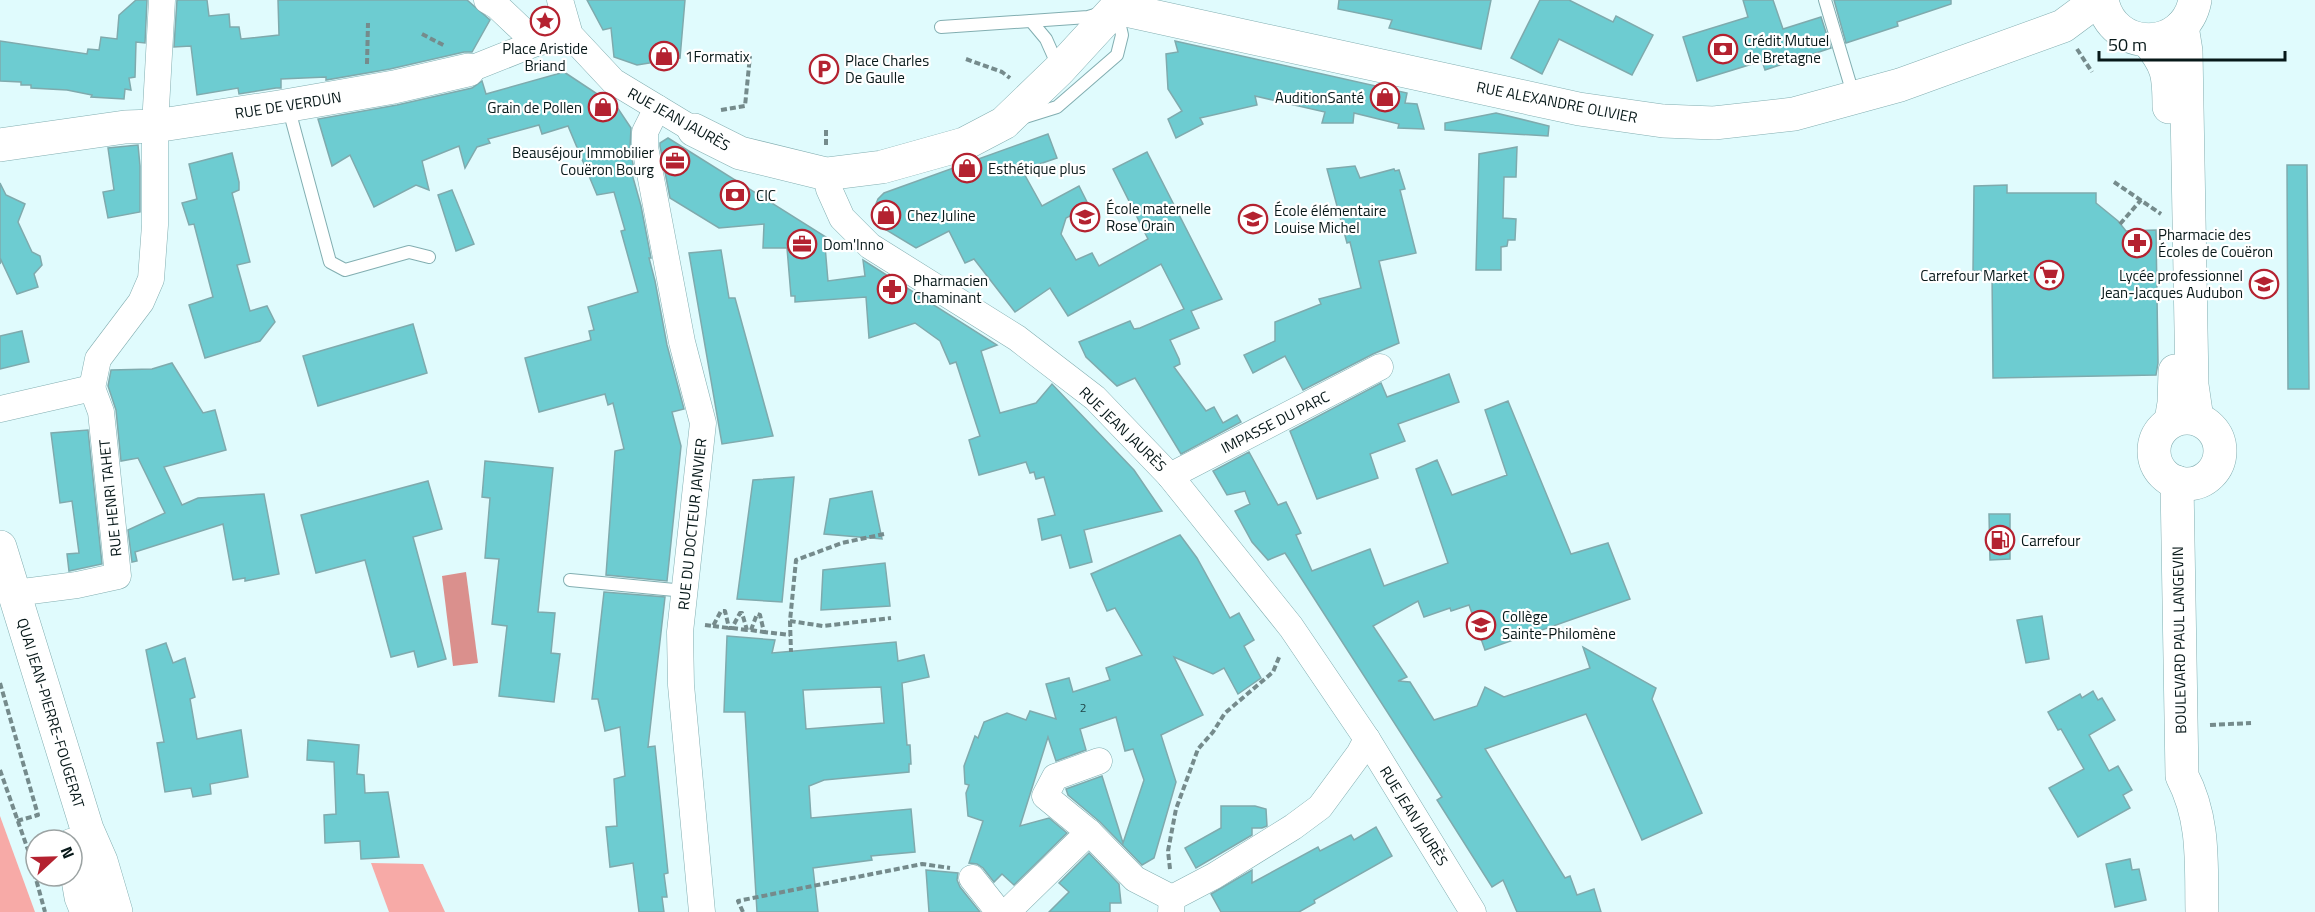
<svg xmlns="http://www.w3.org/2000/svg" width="2315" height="912" viewBox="0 0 2315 912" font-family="'Titillium Web',sans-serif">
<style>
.forest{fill:#f7aaa7}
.water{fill:#da908d}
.building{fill:#6dccd1;stroke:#7faaad;stroke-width:1.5;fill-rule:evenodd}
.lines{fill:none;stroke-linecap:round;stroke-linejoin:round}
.lane-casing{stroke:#82aeb1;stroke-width:14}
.street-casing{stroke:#82aeb1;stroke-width:27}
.secondary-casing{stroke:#82aeb1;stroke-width:34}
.path{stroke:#758b8c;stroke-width:4;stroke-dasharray:6 3;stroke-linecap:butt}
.lane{stroke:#fff;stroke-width:12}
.street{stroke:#fff;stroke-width:26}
.secondary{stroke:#fff;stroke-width:33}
.labels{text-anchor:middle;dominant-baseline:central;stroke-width:4.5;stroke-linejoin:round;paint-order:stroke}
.number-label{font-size:12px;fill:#204547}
.poi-label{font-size:15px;fill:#071819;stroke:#fff;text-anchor:start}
.street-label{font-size:15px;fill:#071819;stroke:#fff}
</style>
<rect width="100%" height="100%" fill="#e0fbfd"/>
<!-- forest -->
<g class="forest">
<path d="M 0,816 L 35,912 L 0,912 Z"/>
<path d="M 371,863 L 423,864 L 445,912 L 389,912 Z"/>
</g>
<!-- water -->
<path class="water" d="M 466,572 L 478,663 L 453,666 L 442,576 Z"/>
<!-- building -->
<g class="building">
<path d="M 136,0 L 147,0 L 145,43 L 136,42 L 135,77 L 129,78 L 131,90 L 125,89 L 124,99 L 91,97 L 92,95 L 67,90 L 31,88 L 31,85 L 21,85 L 21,82 L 0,81 L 0,41 L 87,54 L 88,49 L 99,50 L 101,37 L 117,39 L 119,15 Z"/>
<path d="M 177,0 L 207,0 L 209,16 L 229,14 L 230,27 L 239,27 L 241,39 L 279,35 L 278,0 L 467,0 L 490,20 L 472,52 L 464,52 L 390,69 L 326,80 L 326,77 L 281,79 L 281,88 L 276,88 L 239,94 L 238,88 L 197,95 L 191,46 L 174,47 Z"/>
<path d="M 587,0 L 685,0 L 680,58 L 637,65 L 614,57 L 611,28 L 603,30 Z"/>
<path d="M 1339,0 L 1491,0 L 1481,49 L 1389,28 L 1392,20 L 1338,9 Z"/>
<path d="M 1540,0 L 1569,0 L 1613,22 L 1616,16 L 1653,35 L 1632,75 L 1559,39 L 1542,74 L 1511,58 Z"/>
<path d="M 1743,0 L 1773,0 L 1783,29 L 1821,17 L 1831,48 L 1765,70 L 1762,61 L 1697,81 L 1683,37 L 1748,17 Z"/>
<path d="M 1834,0 L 1951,0 L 1951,4 L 1897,22 L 1898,26 L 1846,43 Z"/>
<path d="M 1175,41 L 1407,93 L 1405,103 L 1417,104 L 1424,129 L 1398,128 L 1399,124 L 1354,113 L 1353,123 L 1322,123 L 1325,112 L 1255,96 L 1257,105 L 1200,118 L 1203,124 L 1176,138 L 1168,119 L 1182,111 L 1168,89 L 1166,54 L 1178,52 Z"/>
<path d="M 564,72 L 617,107 L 631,128 L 630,147 L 635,176 L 632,174 L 641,206 L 651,258 L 649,258 L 655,281 L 667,345 L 684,409 L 672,412 L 681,446 L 667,581 L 606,575 L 615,451 L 624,449 L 613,403 L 608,405 L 605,394 L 539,412 L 525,358 L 591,340 L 589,331 L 594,330 L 588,307 L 638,292 L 621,231 L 625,230 L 614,192 L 597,195 L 568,126 L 542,134 L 539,125 L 488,139 L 490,143 L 477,147 L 465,168 L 459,146 L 422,161 L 429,190 L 416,185 L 374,207 L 350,155 L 332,166 L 318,119 L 397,105 L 472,88 L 482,81 L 486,94 Z"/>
<path d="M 1496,113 L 1549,126 L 1548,136 L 1445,130 L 1445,123 Z"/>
<path d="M 1048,134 L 1057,158 L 1022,170 L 1042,206 L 1079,186 L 1089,206 L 1066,218 L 1061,234 L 1076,260 L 1092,253 L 1099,266 L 1148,239 L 1113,169 L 1147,152 L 1222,299 L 1191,311 L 1199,328 L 1170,340 L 1179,359 L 1180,364 L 1174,367 L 1206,411 L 1214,407 L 1223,423 L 1237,415 L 1241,422 L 1181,454 L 1135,378 L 1117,386 L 1086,357 L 1079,342 L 1130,321 L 1134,329 L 1140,328 L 1184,309 L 1161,264 L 1068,316 L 1050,288 L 1015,312 L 974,259 L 965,263 L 949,231 L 916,248 L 883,228 L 879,222 L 875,210 L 876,204 L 878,199 L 884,193 Z"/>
<path d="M 668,138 L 829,239 L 825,246 L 828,281 L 865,276 L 863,260 L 997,345 L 981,351 L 1000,413 L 1036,403 L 1052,384 L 1134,470 L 1162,511 L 1084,530 L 1092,562 L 1070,568 L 1061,535 L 1042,540 L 1038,519 L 1055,515 L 1044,477 L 1036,479 L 1034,472 L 1030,473 L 1026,462 L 979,475 L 969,440 L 980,436 L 956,362 L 950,364 L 940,341 L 915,323 L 869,338 L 866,297 L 795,302 L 795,296 L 791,296 L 787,248 L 763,248 L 764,224 L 719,228 L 670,198 L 660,146 L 660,143 Z"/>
<path d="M 138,145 L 140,166 L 140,212 L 108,218 L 103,192 L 114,190 L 108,148 Z"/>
<path d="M 1517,147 L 1516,177 L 1504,177 L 1503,218 L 1516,219 L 1515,240 L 1508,240 L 1507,246 L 1501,247 L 1501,270 L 1476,270 L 1479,154 Z"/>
<path d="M 232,153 L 239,182 L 239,190 L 232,193 L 250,262 L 237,265 L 250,311 L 267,306 L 275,322 L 260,341 L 205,358 L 189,305 L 213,297 L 194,224 L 189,225 L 182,203 L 197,199 L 189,164 Z"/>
<path d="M 2287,165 L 2307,165 L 2309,389 L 2288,389 Z"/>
<path d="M 1355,166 L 1360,178 L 1394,169 L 1395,171 L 1399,170 L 1405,189 L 1400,190 L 1416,253 L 1379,261 L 1399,343 L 1373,354 L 1303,390 L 1285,356 L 1253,373 L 1244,355 L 1275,341 L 1275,322 L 1321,304 L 1319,299 L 1361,288 L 1350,242 L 1347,243 L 1327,169 Z"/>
<path d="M 0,183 L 6,195 L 25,204 L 18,222 L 32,252 L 40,256 L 42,265 L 34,274 L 38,287 L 17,294 L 1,260 L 0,264 Z"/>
<path d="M 2007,185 L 2007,193 L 2096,193 L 2096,203 L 2118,221 L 2126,231 L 2156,230 L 2158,363 L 2156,375 L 1993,378 L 1992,271 L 1973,271 L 1974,186 Z"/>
<path d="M 452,190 L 474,244 L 456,251 L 438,195 Z"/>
<path d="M 721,250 L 729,298 L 735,298 L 773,436 L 722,444 L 689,253 Z"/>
<path d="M 413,324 L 427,373 L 318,406 L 303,356 Z"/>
<path d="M 22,331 L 29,362 L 0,369 L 0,336 Z"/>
<path d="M 172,363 L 203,413 L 215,410 L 226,450 L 164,467 L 182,505 L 198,498 L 264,494 L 279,574 L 245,581 L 245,578 L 233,580 L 223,524 L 135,552 L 137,561 L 132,562 L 128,530 L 165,513 L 138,458 L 121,461 L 116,410 L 108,386 L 111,370 L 152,369 Z"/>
<path d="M 1449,374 L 1459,402 L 1398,424 L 1405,441 L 1370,454 L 1378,478 L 1317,499 L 1290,431 L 1381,383 L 1387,397 Z"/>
<path d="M 1508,401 L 1571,554 L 1608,543 L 1630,599 L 1485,650 L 1469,605 L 1451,611 L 1450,608 L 1424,617 L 1418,601 L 1373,626 L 1407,677 L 1398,681 L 1410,682 L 1434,720 L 1477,706 L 1485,687 L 1504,697 L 1590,668 L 1583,647 L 1656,688 L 1652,699 L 1702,813 L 1642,840 L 1586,714 L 1485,749 L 1565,878 L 1570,876 L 1577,895 L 1594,889 L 1601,912 L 1517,912 L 1503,880 L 1492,887 L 1437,800 L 1442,797 L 1285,553 L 1268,560 L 1252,542 L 1235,511 L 1250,504 L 1245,491 L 1227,495 L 1213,471 L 1249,452 L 1278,505 L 1286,502 L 1301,533 L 1296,535 L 1312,571 L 1370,549 L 1384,586 L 1448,563 L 1416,469 L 1437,460 L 1452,495 L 1507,475 L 1485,410 Z"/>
<path d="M 88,430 L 102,564 L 69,571 L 67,554 L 79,553 L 72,501 L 60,503 L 51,433 Z"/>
<path d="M 485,461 L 553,468 L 538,612 L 555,613 L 551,653 L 560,654 L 554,702 L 499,696 L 507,626 L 492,624 L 499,559 L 485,558 L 490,498 L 482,497 Z"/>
<path d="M 794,477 L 782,602 L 737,599 L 753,480 Z"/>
<path d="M 428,481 L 442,529 L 413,537 L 446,659 L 418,667 L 414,651 L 391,657 L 365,560 L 316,573 L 301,515 Z"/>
<path d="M 872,491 L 882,539 L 824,534 L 830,499 Z"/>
<path d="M 1989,514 L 2010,514 L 2010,559 L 1990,560 Z"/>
<path d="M 1180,535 L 1197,558 L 1230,618 L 1239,613 L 1254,640 L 1244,646 L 1261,678 L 1238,694 L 1224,668 L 1213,674 L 1174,657 L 1203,715 L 1161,735 L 1176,782 L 1154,858 L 1142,865 L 1100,822 L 1068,795 L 1066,789 L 1102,776 L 1123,843 L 1144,780 L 1133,749 L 1125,751 L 1116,717 L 1080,729 L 1086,750 L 1056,761 L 1048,737 L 1020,826 L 1049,818 L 1067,833 L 1014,885 L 1002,874 L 994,882 L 983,868 L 977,864 L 969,863 L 983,821 L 968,816 L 966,793 L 969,785 L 965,784 L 964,766 L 975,736 L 978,738 L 984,722 L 1007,713 L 1026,720 L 1030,711 L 1056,719 L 1046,684 L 1069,678 L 1073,692 L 1110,680 L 1106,668 L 1142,655 L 1115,608 L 1107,611 L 1091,574 Z"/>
<path d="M 885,563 L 890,606 L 821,610 L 823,570 Z"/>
<path d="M 604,592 L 665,597 L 648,747 L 655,746 L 668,873 L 664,874 L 667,897 L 662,897 L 664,912 L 639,912 L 633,863 L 610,867 L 606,827 L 617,826 L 614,779 L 625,776 L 620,727 L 605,731 L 598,699 L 592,699 Z"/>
<path d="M 2042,616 L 2049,659 L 2026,663 L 2017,620 Z"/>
<path d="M 727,636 L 775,640 L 772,653 L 896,642 L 898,661 L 924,655 L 929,677 L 902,683 L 907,745 L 910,745 L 911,764 L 909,764 L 909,772 L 824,780 L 809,786 L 811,818 L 911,809 L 915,852 L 871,856 L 872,860 L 813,868 L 818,912 L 757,912 L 745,712 L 724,712 ZM 881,687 L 884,723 L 806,729 L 803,690 Z"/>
<path d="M 166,643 L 173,663 L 185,658 L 195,697 L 190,699 L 197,739 L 241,730 L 248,777 L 210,784 L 211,794 L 193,797 L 191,788 L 165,792 L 157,743 L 164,742 L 146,650 Z"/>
<path d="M 2093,691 L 2098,700 L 2102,698 L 2115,720 L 2089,735 L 2109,771 L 2118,766 L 2132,790 L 2123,795 L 2130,808 L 2078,837 L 2049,788 L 2084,769 L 2061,729 L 2058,730 L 2048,712 L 2080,694 L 2082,698 Z"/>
<path d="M 308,740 L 359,745 L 357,774 L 364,775 L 365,793 L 388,792 L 399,857 L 361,859 L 360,841 L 325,843 L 324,815 L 336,814 L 334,762 L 307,760 Z"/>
<path d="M 1221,806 L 1255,806 L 1266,809 L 1267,826 L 1262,828 L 1252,828 L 1252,835 L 1196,868 L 1185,848 L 1221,828 Z"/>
<path d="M 1376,827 L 1392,856 L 1314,900 L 1315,903 L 1299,912 L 1221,912 L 1211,894 L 1252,870 L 1252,883 L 1318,847 L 1320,851 L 1351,835 L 1354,840 Z"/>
<path d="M 1089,853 L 1119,884 L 1121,903 L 1110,903 L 1110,912 L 1049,912 L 1069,892 L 1059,883 Z"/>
<path d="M 2130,859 L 2132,870 L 2139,869 L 2146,900 L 2115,907 L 2106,864 Z"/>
<path d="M 926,870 L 958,873 L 957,880 L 960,887 L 980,912 L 929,912 Z"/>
</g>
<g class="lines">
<!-- lane casing -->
<g class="lane-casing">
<g id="lane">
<path d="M 1825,0 L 1854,97"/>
<path d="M 1031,21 L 1046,39 L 1058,66"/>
<path d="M 941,27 L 1088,17 L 1098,14"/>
<path d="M 288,106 L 330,262 L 345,270 L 409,252 L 429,257"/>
<path d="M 1025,117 L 1057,107 L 1117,55 L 1122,35 L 1117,13"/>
<path d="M 570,580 L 685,591"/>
</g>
</g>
<!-- street casing -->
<g class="street-casing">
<g id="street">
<path d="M 487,0 L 497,6 L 536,43"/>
<path d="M 560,0 L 570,35 L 613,81 L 694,130"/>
<path d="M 468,70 L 536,43 L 570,35"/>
<path d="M 657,108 L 645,132 L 645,147 L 682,342 L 703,423 L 680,632 L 681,685 L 702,912"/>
<path d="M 826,174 L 829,189 L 842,218 L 870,246 L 1017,338 L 1095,398 L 1170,476 L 1291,627 L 1367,739 L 1473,912"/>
<path d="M 92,388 L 98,359 L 141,302 L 151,279 L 155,225 L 155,126 L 162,0"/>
<path d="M 0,409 L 92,388"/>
<path d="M 1170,476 L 1380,367"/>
<path d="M 15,593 L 77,585 L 118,576 L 101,412 L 92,388"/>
<path d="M 1089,832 L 1045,796 L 1055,777 L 1099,761"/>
<path d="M 972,878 L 999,912"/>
<path d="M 1007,912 L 1089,832 L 1135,879 L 1172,898"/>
<path d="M 1171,912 L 1172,898 L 1214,876 L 1293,827 L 1320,807 L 1359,754 L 1367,739"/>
</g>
</g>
<!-- secondary casing -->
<g class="secondary-casing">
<g id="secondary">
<path d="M 2102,0 C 2112,53 2185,53 2195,0"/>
<path d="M 1116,8 L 1579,109 L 1663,121 L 1714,123 L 1794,114 L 1900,85 L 2063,26 L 2098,0"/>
<path d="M 2182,26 L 2186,51 L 2192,385 L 2197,419"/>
<path d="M 2147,40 C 2168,65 2169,75 2169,107"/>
<path d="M 694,130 L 740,153 L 826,174 L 882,167 L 964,144 L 1004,123 L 1059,70 L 1116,8"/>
<path d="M 0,145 L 125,127 L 155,126 L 279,107 L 394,87 L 468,70"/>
<circle cx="2187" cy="451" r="33"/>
<path d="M 2171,421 L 2174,403 L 2175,371"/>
<path d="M 2177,482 L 2182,776 C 2205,820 2201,864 2202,912"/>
<path d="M 0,547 L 87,829 L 101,861 L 116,912"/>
<path d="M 72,845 L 81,897 L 87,912"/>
</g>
</g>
<!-- path -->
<g class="path">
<path d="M 422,34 L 445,46"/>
<path d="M 2077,49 L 2092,72"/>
<path d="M 966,59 L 1002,72 L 1010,78"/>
<path d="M 367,64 L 368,23"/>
<path d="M 721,110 L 745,106 L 750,56"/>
<path d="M 826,145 L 826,127"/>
<path d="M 2114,182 L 2161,214"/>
<path d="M 2120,224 L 2141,200"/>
<path d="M 884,534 L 842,543 L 796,560 L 790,621 L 823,626 L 891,618"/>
<path d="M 790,621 L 791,652"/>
<path d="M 705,625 L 713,626 L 721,611 L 725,611 L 729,628 L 732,628 L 740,613 L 742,613 L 747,630 L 751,630 L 757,614 L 760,615 L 764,632 L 790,635"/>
<path d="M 713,626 L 729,628"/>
<path d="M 732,628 L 747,630"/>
<path d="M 751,630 L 764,632"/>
<path d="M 0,683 L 38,815 L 17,821"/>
<path d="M 2210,725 L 2251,723"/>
<path d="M 0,770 L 28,850 L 45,912"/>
<path d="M 1170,869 L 1168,851 L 1176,809 L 1198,749 L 1213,732 L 1225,713 L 1273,672 L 1280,655"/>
<path d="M 743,912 L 738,901 L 922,864 L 950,868"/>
</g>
<!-- lane -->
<use href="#lane" class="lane"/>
<!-- street -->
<use href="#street" class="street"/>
<!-- secondary -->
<use href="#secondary" class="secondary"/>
</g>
<!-- icons -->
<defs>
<g id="sight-ring" transform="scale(1.5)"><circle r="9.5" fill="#fff" stroke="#b42230" stroke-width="1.5"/><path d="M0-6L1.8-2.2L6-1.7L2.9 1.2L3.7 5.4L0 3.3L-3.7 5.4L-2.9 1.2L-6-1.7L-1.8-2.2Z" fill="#b42230"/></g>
<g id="bank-ring" transform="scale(1.5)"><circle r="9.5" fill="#fff" stroke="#b42230" stroke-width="1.5"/><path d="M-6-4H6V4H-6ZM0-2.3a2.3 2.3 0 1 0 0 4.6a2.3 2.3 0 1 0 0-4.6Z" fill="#b42230"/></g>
<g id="shop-ring" transform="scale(1.5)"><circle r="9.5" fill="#fff" stroke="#b42230" stroke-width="1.5"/><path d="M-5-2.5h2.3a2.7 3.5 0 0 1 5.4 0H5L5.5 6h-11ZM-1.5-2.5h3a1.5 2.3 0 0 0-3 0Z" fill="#b42230"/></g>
<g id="parking-ring" transform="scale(1.5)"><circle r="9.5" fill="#fff" stroke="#b42230" stroke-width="1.5"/><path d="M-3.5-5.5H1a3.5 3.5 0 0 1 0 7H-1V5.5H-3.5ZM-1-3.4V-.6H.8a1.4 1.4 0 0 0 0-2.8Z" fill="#b42230"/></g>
<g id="office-ring" transform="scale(1.5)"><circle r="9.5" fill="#fff" stroke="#b42230" stroke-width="1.5"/><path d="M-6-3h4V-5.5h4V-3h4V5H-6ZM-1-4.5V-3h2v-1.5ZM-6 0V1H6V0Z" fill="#b42230"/></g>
<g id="school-ring" transform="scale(1.5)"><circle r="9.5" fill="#fff" stroke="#b42230" stroke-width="1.5"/><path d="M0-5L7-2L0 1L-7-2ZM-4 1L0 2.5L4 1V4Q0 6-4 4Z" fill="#b42230"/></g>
<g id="pharmacy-ring" transform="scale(1.5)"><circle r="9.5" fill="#fff" stroke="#b42230" stroke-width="1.5"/><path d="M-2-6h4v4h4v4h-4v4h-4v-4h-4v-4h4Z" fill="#b42230"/></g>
<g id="supermarket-ring" transform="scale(1.5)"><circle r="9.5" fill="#fff" stroke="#b42230" stroke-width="1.5"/><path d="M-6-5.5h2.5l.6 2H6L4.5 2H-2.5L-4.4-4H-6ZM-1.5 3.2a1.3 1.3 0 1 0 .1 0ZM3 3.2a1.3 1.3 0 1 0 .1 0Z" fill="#b42230"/></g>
<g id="fuel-ring" transform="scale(1.5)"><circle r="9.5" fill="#fff" stroke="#b42230" stroke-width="1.5"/><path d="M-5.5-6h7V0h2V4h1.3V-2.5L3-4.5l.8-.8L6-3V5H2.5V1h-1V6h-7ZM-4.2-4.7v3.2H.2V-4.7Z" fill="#b42230"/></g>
</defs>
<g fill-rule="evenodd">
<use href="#sight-ring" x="545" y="21"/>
<use href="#bank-ring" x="1723" y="49"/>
<use href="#shop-ring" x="664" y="56"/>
<use href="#parking-ring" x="824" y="69"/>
<use href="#shop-ring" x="1385" y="97"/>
<use href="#shop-ring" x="603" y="107"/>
<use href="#office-ring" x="675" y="161"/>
<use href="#shop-ring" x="967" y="168"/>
<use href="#bank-ring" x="735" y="195"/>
<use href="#shop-ring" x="886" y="215"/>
<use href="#school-ring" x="1085" y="217"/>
<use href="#school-ring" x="1253" y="219"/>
<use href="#pharmacy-ring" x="2137" y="243"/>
<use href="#office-ring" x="802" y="244"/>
<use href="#supermarket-ring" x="2049" y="275"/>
<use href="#school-ring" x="2264" y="284"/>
<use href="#pharmacy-ring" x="892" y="289"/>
<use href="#fuel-ring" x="2000" y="540"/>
<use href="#school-ring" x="1481" y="625"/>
</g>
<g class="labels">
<!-- number labels -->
<g class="number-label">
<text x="1083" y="707">2</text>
</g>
<!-- poi labels -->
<g class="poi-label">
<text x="1744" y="40">Crédit Mutuel<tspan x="1744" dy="17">de Bretagne</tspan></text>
<text x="545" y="48" text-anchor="middle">Place Aristide<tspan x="545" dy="17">Briand</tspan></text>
<text x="685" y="56">1Formatix</text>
<text x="845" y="60">Place Charles<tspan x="845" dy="17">De Gaulle</tspan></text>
<text x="1364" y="97" text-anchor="end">AuditionSanté</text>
<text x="582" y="107" text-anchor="end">Grain de Pollen</text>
<text x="654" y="152" text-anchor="end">Beauséjour Immobilier<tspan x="654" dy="17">Couëron Bourg</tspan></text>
<text x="988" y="168">Esthétique plus</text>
<text x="756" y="195">CIC</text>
<text x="1106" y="208">École maternelle<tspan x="1106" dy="17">Rose Orain</tspan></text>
<text x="1274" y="210">École élémentaire<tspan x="1274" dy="17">Louise Michel</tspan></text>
<text x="907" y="215">Chez Juline</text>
<text x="2158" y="234">Pharmacie des<tspan x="2158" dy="17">Écoles de Couëron</tspan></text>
<text x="823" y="244">Dom'Inno</text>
<text x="2028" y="275" text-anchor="end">Carrefour Market</text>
<text x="2243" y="275" text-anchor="end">Lycée professionnel<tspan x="2243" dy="17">Jean-Jacques Audubon</tspan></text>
<text x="913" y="280">Pharmacien<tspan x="913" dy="17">Chaminant</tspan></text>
<text x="2021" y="540">Carrefour</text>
<text x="1502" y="616">Collège<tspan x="1502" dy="17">Sainte-Philomène</tspan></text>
</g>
<!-- street labels -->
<g class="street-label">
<text transform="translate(1557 102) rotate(11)">RUE ALEXANDRE OLIVIER</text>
<text transform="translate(288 105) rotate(-9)">RUE DE VERDUN</text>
<text transform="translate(679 119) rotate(29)">RUE JEAN JAURÈS</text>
<text transform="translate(1275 422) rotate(-27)">IMPASSE DU PARC</text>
<text transform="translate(1123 429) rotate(44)">RUE JEAN JAURÈS</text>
<text transform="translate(110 498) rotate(-96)">RUE HENRI TAHET</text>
<text transform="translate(692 524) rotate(-84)">RUE DU DOCTEUR JANVIER</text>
<text transform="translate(2179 640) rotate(-91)">BOULEVARD PAUL LANGEVIN</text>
<text transform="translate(51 713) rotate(73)">QUAI JEAN-PIERRE-FOUGERAT</text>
<text transform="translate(1414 816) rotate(58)">RUE JEAN JAURÈS</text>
</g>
</g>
<!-- north arrow -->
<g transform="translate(54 858) rotate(68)"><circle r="28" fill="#ffffff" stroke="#9ca3a3" stroke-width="1.5"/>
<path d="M0-4.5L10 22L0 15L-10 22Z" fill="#b42230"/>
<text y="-9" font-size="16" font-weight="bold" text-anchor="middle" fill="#071819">N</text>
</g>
<!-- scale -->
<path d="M2099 51v9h186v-9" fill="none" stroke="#071819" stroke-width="3"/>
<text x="2108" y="51" font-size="18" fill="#071819" stroke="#ffffff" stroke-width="4.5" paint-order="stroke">50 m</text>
</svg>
